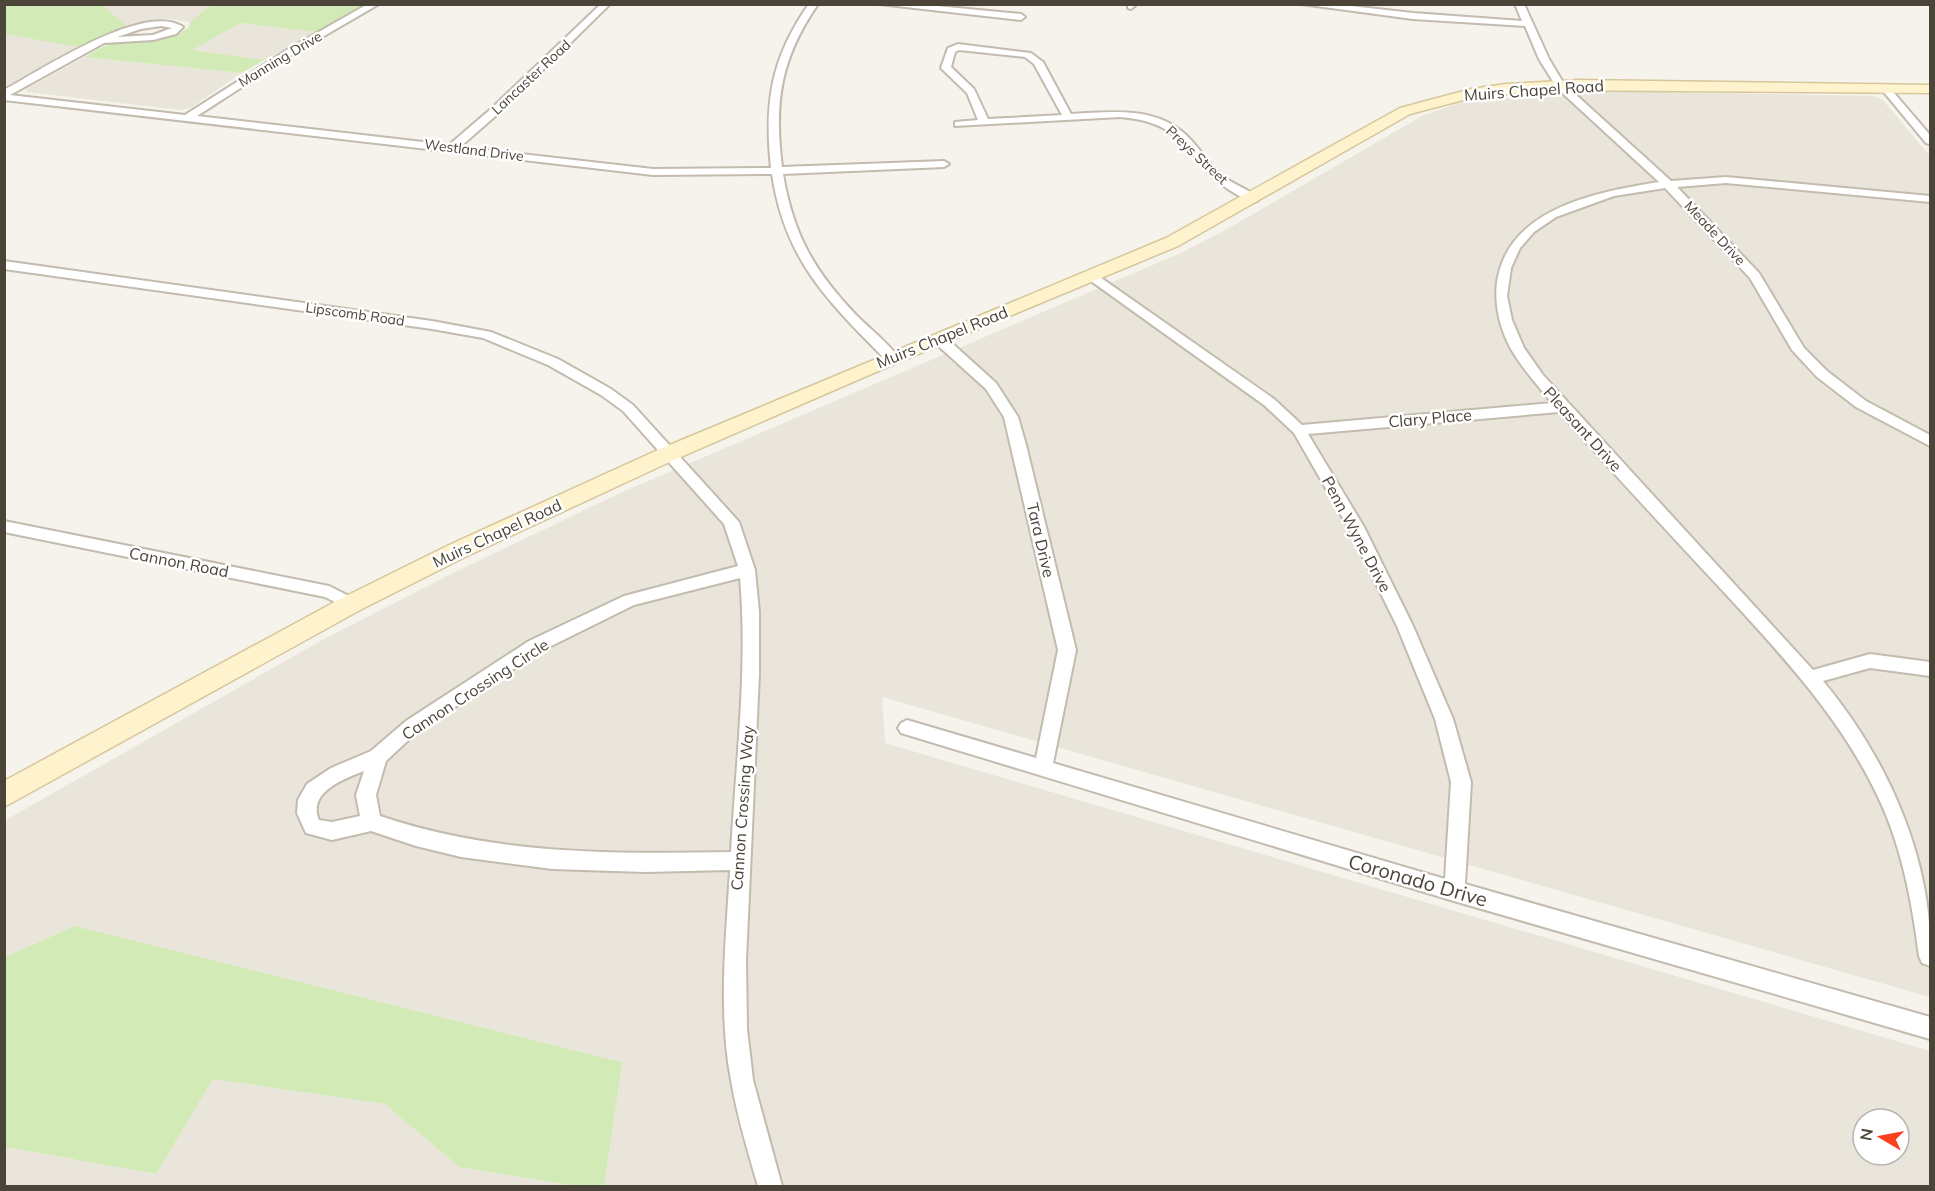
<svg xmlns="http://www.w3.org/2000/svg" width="1935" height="1191" viewBox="0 0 1935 1191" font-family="Mulish,sans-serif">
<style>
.residential{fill:#eae5da;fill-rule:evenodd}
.green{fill:#d2eab5}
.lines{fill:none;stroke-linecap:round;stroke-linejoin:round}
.street-casing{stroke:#c2bbae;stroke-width:4}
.secondary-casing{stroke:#d6c79b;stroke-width:3}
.street{fill:#fff;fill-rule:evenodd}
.secondary{fill:#fff3cd;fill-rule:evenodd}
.labels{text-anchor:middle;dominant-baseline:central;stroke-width:5;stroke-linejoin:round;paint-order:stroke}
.far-street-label{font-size:14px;fill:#4b4439;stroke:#fff}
.street-label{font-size:16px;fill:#4b4439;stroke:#fff}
.near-street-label{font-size:20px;fill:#4b4439;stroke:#fff}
</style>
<rect width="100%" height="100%" fill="#f6f3ec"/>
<!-- residential -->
<g class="residential">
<path d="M 103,5 L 211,5 L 190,22 L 171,19 L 152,20 L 126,26 Z"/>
<path d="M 240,23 L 316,32 L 264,60 L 191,50 Z"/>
<path d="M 4,34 L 18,35 L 79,47 L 5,87 Z"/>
<path d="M 85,57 L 242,73 L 190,108 L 180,110 L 27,92 L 26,89 Z"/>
<path d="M 1598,91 L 1872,96 L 1882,99 L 1930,156 L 1930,997 L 882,697 L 885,743 L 1930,1051 L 1930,1186 L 604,1186 L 621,1062 L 75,926 L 5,957 L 4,821 L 324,639 L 453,573 L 618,494 L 1183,252 L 1229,228 L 1422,116 L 1459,103 L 1484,100 ZM 1863,1119 L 1899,1119 L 1899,1155 L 1863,1155 Z"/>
<path d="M 213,1079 L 385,1104 L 459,1167 L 577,1186 L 5,1186 L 4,1147 L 156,1174 Z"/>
</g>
<!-- green -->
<g class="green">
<path d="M 4,5 L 103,5 L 126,26 L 79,47 L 5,34 Z"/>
<path d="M 211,5 L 364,5 L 316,32 L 240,23 L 192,50 L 264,60 L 242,73 L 85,57 C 95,51 104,45 115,43 C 144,37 163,47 189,27 L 190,22 Z"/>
<path d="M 75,926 L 622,1062 L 604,1186 L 577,1186 L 459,1167 L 385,1104 L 213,1079 L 156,1174 L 5,1147 L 5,957 Z"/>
</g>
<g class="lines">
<!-- street casing -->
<g class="street-casing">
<g id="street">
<path d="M 368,4 L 379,4 L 293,54 L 197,116 L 449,145 L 492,108 L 601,4 L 610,4 L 500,112 L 460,147 L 653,169 L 771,168 C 764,103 771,58 809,4 L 818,4 C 780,59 774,103 782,167 L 944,161 L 949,164 L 944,167 L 783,174 C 793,234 814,271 856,315 C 870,329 887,342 899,358 L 892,362 L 887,361 C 828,301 785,261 772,174 L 653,175 L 4,100 L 4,90 C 41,70 145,1 183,27 L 176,34 L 153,40 L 104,43 L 10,95 L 185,115 L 287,50 ZM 161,26 L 172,28 L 153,35 L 117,37 L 141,29 Z"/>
<path d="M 879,4 L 916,4 L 1021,14 L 1025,17 L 1021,20 Z"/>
<path d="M 1128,4 L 1137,4 L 1131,9 L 1128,8 Z"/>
<path d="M 1301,4 L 1333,4 L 1413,13 L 1522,21 L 1515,4 L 1524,4 L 1549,59 L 1564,84 L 1671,181 L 1726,177 L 1930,196 L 1930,202 L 1726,183 L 1677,187 L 1759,273 L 1804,348 L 1827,371 L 1866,401 L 1930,435 L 1930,446 L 1856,407 L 1817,377 L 1792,350 L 1750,278 L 1665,188 L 1614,196 L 1556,217 L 1534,232 L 1520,248 L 1511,268 L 1507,296 L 1512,320 L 1524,348 L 1543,375 L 1813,670 L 1870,654 L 1930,662 L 1930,676 L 1870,668 L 1823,681 C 1888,759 1935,863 1930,966 L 1922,963 L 1919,956 C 1912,902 1902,848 1879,799 C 1842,719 1780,653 1721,589 C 1667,531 1612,472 1559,412 L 1308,434 L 1364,527 L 1413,626 L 1453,719 L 1471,782 L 1465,884 L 1930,1017 L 1930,1039 L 1454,901 L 901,733 L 898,728 L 901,723 L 907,720 L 1036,758 L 1058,650 L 1004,417 L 986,389 L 934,342 L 932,339 L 934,336 L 944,336 L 996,383 L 1018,417 L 1026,445 L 1076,650 L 1053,763 L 1445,879 L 1451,782 L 1435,719 L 1397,626 L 1348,527 L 1294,433 L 1264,405 L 1084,276 L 1090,272 L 1094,273 L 1274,399 L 1302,425 L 1552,403 C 1538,386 1522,368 1511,349 C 1500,329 1494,304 1497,282 C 1508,208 1597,192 1659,182 L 1557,88 L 1539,59 L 1525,26 L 1413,19 Z"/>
<path d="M 958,44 L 1031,53 L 1043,62 L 1071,114 C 1111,112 1155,106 1186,135 C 1199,147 1207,162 1220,174 C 1231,184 1248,188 1259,199 L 1257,201 C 1249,203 1243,198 1236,194 C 1204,176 1198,153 1172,134 C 1157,122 1139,119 1120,117 L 955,126 L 955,122 L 978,120 L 967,93 L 941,68 L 948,48 ZM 959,50 L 1025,57 L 1034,64 L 1062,115 L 988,119 L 974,89 L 951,67 L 955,52 Z"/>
<path d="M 1883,87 L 1889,87 L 1930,135 L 1930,144 L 1926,143 L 1883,91 Z"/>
<path d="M 4,261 L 432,321 L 491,332 L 558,359 L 611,389 L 633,405 L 739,522 L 755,570 L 759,612 L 759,674 L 746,961 L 747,1029 L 753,1080 L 782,1186 L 758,1186 C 748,1152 737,1116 731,1080 C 718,1012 726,939 730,870 L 645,872 L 552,869 L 461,857 L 416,846 L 371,831 L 332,840 L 306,833 L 297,813 L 298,800 L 307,784 L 331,768 L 371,751 L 406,721 L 529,641 L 624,596 L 738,566 L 724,524 L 623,411 L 601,395 L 548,365 L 483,338 L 432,329 L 4,269 ZM 740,578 C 748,668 736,761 731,852 C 610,854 496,855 380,816 L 376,795 L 386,761 L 418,731 L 541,651 L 634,605 ZM 364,771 L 356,795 L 360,816 L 332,822 L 319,820 C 307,792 344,779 364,771 Z"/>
<path d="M 4,521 L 329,586 L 357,600 L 359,604 L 357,608 L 351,610 L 325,597 L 4,532 Z"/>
</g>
</g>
<!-- secondary casing -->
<g class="secondary-casing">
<path id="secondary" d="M 1579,80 L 1930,85 L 1930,93 L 1543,90 L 1471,98 L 1410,114 L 1178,246 L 899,362 L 676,459 L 465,557 L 360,610 L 4,807 L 4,781 L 342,598 L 449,545 L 660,449 L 1166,238 L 1400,108 L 1471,89 L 1506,84 Z"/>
</g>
<!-- street -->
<use href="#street" class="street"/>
<!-- secondary -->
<use href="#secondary" class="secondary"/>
</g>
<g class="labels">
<!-- far-street labels -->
<g class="far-street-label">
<text transform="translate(280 59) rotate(-31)">Manning Drive</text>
<text transform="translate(531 77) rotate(-43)">Lancaster Road</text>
<text transform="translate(474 150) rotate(7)">Westland Drive</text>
<text transform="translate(1197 155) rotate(43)">Preys Street</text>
<text transform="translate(1715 233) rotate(47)">Meade Drive</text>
<text transform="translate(355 314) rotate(8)">Lipscomb Road</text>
</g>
<!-- street labels -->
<g class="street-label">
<text transform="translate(1534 90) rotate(-4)">Muirs Chapel Road</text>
<text transform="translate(942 337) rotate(-22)">Muirs Chapel Road</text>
<text transform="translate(1430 418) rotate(-5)">Clary Place</text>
<text transform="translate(1583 429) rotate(48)">Pleasant Drive</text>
<text transform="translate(497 533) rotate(-25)">Muirs Chapel Road</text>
<text transform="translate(1357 534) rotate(62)">Penn Wyne Drive</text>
<text transform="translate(1041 540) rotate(77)">Tara Drive</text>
<text transform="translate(179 562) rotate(11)">Cannon Road</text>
<text transform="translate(475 689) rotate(-33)">Cannon Crossing Circle</text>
<text transform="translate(742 808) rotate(-86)">Cannon Crossing Way</text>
</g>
<!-- near-street labels -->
<g class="near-street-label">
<text transform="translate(1418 880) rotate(16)">Coronado Drive</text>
</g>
</g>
<!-- border -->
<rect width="1935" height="1191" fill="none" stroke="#4b4439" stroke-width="12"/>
<!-- north arrow -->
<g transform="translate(1881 1137) rotate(280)"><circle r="28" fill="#ffffff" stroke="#b7b4b0" stroke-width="1.5"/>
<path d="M0-4.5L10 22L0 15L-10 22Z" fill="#fc3f1d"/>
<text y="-9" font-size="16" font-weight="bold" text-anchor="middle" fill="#4b4439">N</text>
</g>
</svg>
